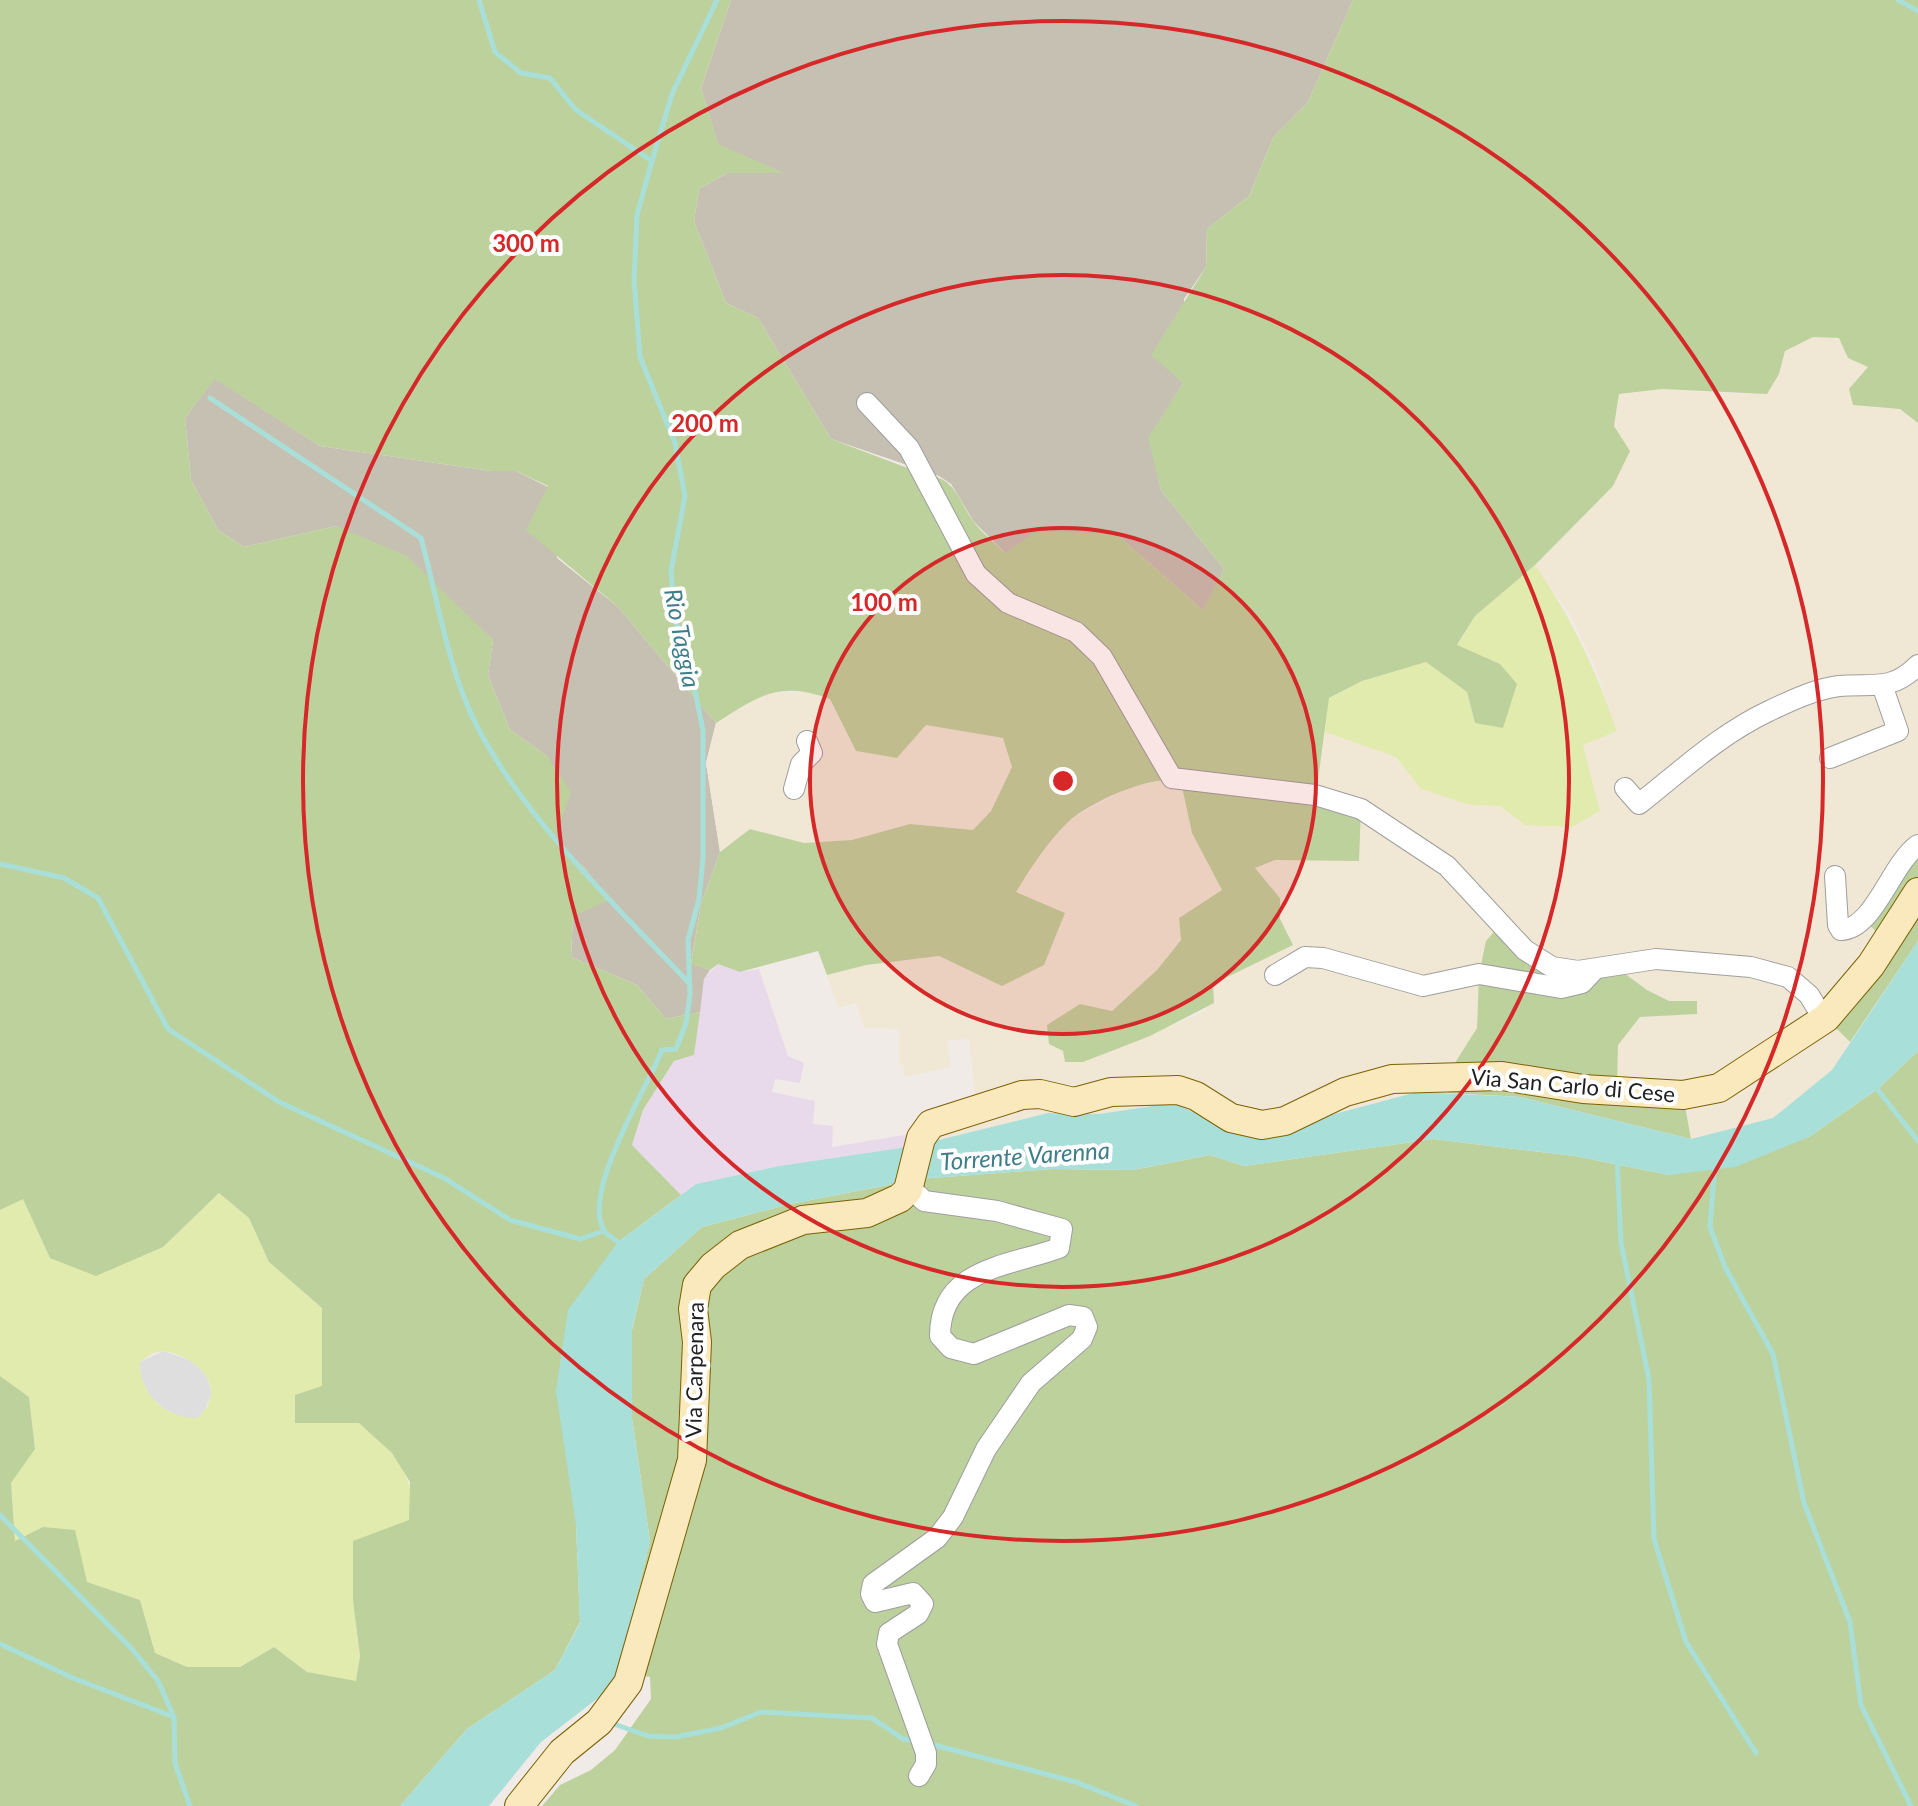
<svg xmlns="http://www.w3.org/2000/svg" width="1918" height="1806" viewBox="0 0 1918 1806" font-family="Lato,sans-serif">
<style>
.residential{fill:#dfdedf}
.industrial{fill:#e8daeb}
.construction{fill:#c6c0b3}
.farmland{fill:#f0e8d4}
.grass{fill:#e1ebae;fill-rule:evenodd}
.forest{fill:#bdd19d}
.water{fill:#a9dfd9}
.lines{fill:none;stroke-linecap:round;stroke-linejoin:round}
.stream{stroke:#a9dfd9;stroke-width:5}
.street-casing{stroke:#9e9e9e;stroke-width:22}
.secondary-casing{stroke:#7c6104;stroke-width:30}
.street{stroke:#fff;stroke-width:20}
.secondary{stroke:#fae9bd;stroke-width:28}
.ring{fill:none;stroke:#d62828;stroke-width:4}
.labels{text-anchor:middle;dominant-baseline:central;stroke-width:8;stroke-linejoin:round;paint-order:stroke}
.street-label{font-size:22px;fill:#212121;stroke:#fff}
.water-label{font-size:24px;font-style:italic;fill:#3d7e8a;stroke:#fff}
.centre{fill:#d62828;stroke:#fff;stroke-width:4}
.ring-label{font-size:24px;text-anchor:middle;font-weight:bold;fill:#d62828;stroke:#fff;stroke-width:8;stroke-linejoin:round;paint-order:stroke}
</style>
<rect width="100%" height="100%" fill="#f1ebe8"/>
<!-- residential -->
<path class="residential" d="M 163,1351 L 195,1362 L 206,1374 L 212,1394 L 204,1411 L 197,1418 L 183,1418 L 167,1411 L 151,1397 L 140,1377 L 140,1362 Z"/>
<!-- industrial -->
<path class="industrial" d="M 718,964 L 740,972 L 759,969 L 788,1056 L 804,1063 L 800,1083 L 775,1079 L 772,1092 L 815,1101 L 813,1124 L 833,1126 L 832,1147 L 916,1133 L 914,1146 L 779,1166 L 696,1184 L 681,1195 L 632,1145 L 643,1110 L 674,1061 L 694,1054 L 704,978 Z"/>
<!-- construction -->
<g class="construction">
<path d="M 731,0 L 1353,0 L 1308,102 L 1273,138 L 1249,196 L 1207,229 L 1206,267 L 1184,299 L 1183,383 L 1149,438 L 1161,490 L 1224,569 L 1204,611 L 1116,534 L 1005,553 L 974,522 L 951,484 L 939,476 L 831,439 L 758,318 L 726,303 L 694,221 L 699,189 L 727,173 L 781,172 L 718,145 L 701,88 Z"/>
<path d="M 215,378 L 320,446 L 491,471 L 516,471 L 548,487 L 557,558 L 618,607 L 716,723 L 706,763 L 720,852 L 701,904 L 691,963 L 710,970 L 704,979 L 700,1012 L 666,1019 L 637,985 L 571,957 L 573,916 L 607,900 L 585,868 L 554,840 L 547,756 L 510,730 L 488,675 L 493,640 L 450,601 L 336,526 L 244,547 L 218,530 L 191,480 L 185,418 Z"/>
</g>
<!-- farmland -->
<g class="farmland">
<path d="M 1813,337 L 1839,338 L 1869,367 L 1873,408 L 1900,408 L 1918,423 L 1918,845 L 1886,942 L 1827,1018 L 1850,1042 L 1832,1070 L 1773,1118 L 1691,1139 L 1683,1096 L 1617,1090 L 1618,1045 L 1640,1017 L 1697,1014 L 1697,1001 L 1669,1001 L 1647,990 L 1613,965 L 1479,974 L 1477,1029 L 1448,1074 L 1448,1093 L 1417,1092 L 1248,1137 L 1173,1103 L 1099,1114 L 1048,1113 L 914,1146 L 917,1115 L 976,1102 L 969,1039 L 947,1041 L 951,1067 L 904,1077 L 903,1064 L 899,1065 L 899,1029 L 864,1028 L 856,1003 L 839,1008 L 827,975 L 866,965 L 939,956 L 1002,986 L 1015,892 L 1038,856 L 1070,819 L 1128,788 L 1172,778 L 1181,782 L 1192,833 L 1222,890 L 1180,918 L 1181,939 L 1157,970 L 1112,1011 L 1083,1062 L 1197,1015 L 1214,1003 L 1213,984 L 1292,945 L 1280,919 L 1280,898 L 1254,868 L 1275,860 L 1359,860 L 1315,795 L 1325,732 L 1396,757 L 1421,789 L 1470,805 L 1500,806 L 1525,825 L 1600,810 L 1583,745 L 1617,731 L 1594,664 L 1569,613 L 1535,565 L 1613,485 L 1629,451 L 1614,426 L 1619,394 L 1662,389 L 1744,394 L 1779,374 L 1785,351 Z"/>
<path d="M 764,692 L 812,692 L 830,699 L 856,751 L 897,758 L 926,725 L 1003,738 L 1012,767 L 991,811 L 973,830 L 910,824 L 852,840 L 804,843 L 750,829 L 720,852 L 706,763 L 716,723 Z"/>
</g>
<!-- grass -->
<g class="grass">
<path d="M 1535,565 C 1572,618 1596,670 1617,731 L 1583,745 L 1600,811 L 1572,827 L 1525,825 L 1500,806 L 1470,805 L 1421,789 L 1396,757 L 1325,732 L 1328,699 L 1362,681 L 1426,662 L 1467,692 L 1475,723 L 1500,664 L 1457,646 L 1475,616 Z"/>
<path d="M 219,1193 L 249,1218 L 269,1262 L 322,1308 L 322,1386 C 356,1420 426,1463 409,1519 C 403,1538 366,1582 353,1601 L 360,1656 L 356,1682 L 307,1672 L 274,1647 L 240,1667 L 187,1667 L 155,1653 L 140,1600 L 87,1582 L 15,1542 L 11,1483 L 35,1448 L 29,1397 L 0,1376 L 0,1210 L 23,1198 L 50,1257 L 163,1247 ZM 163,1351 C 197,1356 231,1389 197,1418 C 165,1418 139,1394 140,1362 L 153,1353 Z"/>
</g>
<!-- forest -->
<g class="forest">
<path d="M 0,0 L 731,0 L 701,88 L 718,144 L 784,173 L 727,173 L 699,189 L 694,221 L 726,303 L 758,318 L 831,439 L 926,475 C 955,477 958,500 973,521 C 982,533 995,543 1005,553 L 1037,531 L 1116,534 L 1203,610 L 1224,569 L 1161,490 L 1148,438 L 1183,383 L 1151,355 L 1206,267 L 1207,229 L 1249,196 L 1273,138 L 1308,102 L 1353,0 L 1918,0 L 1918,423 L 1900,409 L 1853,405 L 1849,389 L 1868,367 L 1848,358 L 1839,338 L 1813,337 L 1785,351 L 1779,374 L 1767,394 L 1662,389 L 1619,394 L 1614,426 L 1630,451 L 1613,486 L 1535,565 L 1475,616 L 1457,645 L 1500,664 L 1517,684 L 1503,728 L 1475,723 L 1467,692 L 1426,662 L 1362,681 L 1329,698 L 1316,795 L 1361,809 L 1359,861 L 1275,860 L 1255,868 L 1280,898 L 1280,919 L 1293,945 L 1213,984 L 1214,1003 L 1150,1036 L 1083,1062 L 1065,1062 L 1063,1051 L 1049,1044 L 1047,1025 L 1080,1004 L 1112,1011 L 1157,970 L 1181,940 L 1179,918 L 1222,890 L 1192,833 L 1181,782 C 1155,772 1088,803 1068,822 C 1047,843 1031,867 1016,892 L 1065,913 L 1044,965 L 1002,986 L 939,956 L 866,965 L 827,975 L 818,951 L 740,972 L 718,964 L 710,970 L 691,964 L 701,904 L 720,852 L 750,829 L 804,843 L 852,840 L 910,824 L 973,830 L 991,811 L 1012,767 L 1003,738 L 926,725 L 897,758 L 856,751 L 830,699 C 779,680 758,696 716,723 L 618,607 L 526,530 L 548,486 L 516,471 L 491,471 L 320,446 L 215,379 L 185,418 L 191,480 L 218,530 L 244,547 L 336,526 L 407,556 L 493,640 L 488,675 L 510,730 L 547,756 L 571,792 L 554,840 L 585,868 L 607,901 L 573,916 L 571,957 L 637,985 L 666,1019 L 700,1012 L 694,1055 L 674,1061 L 643,1110 L 632,1145 L 681,1195 L 618,1242 L 576,1525 L 580,1622 L 555,1670 L 467,1729 L 400,1806 L 0,1806 L 0,1376 L 29,1397 L 35,1449 L 11,1483 L 15,1541 L 43,1527 L 75,1530 L 87,1582 L 140,1600 L 155,1653 L 187,1667 L 240,1667 L 274,1647 L 307,1672 L 356,1681 L 360,1656 L 353,1601 L 353,1541 L 409,1520 L 410,1482 L 392,1453 L 359,1423 L 295,1423 L 295,1395 L 322,1386 L 322,1308 L 269,1262 L 249,1218 L 219,1193 L 163,1247 L 96,1276 L 50,1258 L 23,1199 L 0,1210 Z"/>
<path d="M 1918,845 L 1918,941 L 1850,1042 L 1826,1018 L 1886,942 L 1864,919 Z"/>
<path d="M 1501,924 L 1552,967 L 1613,965 L 1647,990 L 1669,1001 L 1697,1001 L 1697,1014 L 1640,1017 L 1618,1045 L 1617,1090 L 1683,1095 L 1691,1139 L 1520,1097 L 1448,1093 L 1448,1074 L 1477,1028 L 1479,974 L 1486,941 Z"/>
<path d="M 1918,1051 L 1918,1806 L 542,1806 L 560,1785 L 591,1770 L 615,1750 L 651,1699 L 650,1677 L 618,1672 L 650,1541 L 632,1418 L 632,1330 L 644,1279 L 702,1227 L 790,1204 L 919,1179 L 1052,1169 L 1133,1170 L 1210,1155 L 1244,1166 L 1433,1139 L 1575,1156 L 1669,1175 L 1809,1137 L 1879,1088 Z"/>
</g>
<!-- water -->
<path class="water" d="M 1918,941 L 1918,1051 L 1879,1088 L 1809,1137 L 1735,1167 L 1669,1175 L 1575,1156 L 1433,1139 L 1244,1166 L 1210,1155 L 1133,1170 L 1052,1169 L 919,1179 L 790,1204 L 702,1227 L 644,1279 L 632,1329 L 632,1418 L 650,1541 L 618,1672 L 602,1695 L 541,1742 L 489,1806 L 400,1806 L 467,1729 L 555,1670 L 580,1623 L 576,1525 L 556,1391 L 568,1310 L 618,1242 L 696,1184 L 779,1166 L 914,1146 L 1048,1113 L 1099,1114 L 1173,1103 L 1248,1137 L 1417,1092 L 1520,1097 L 1691,1139 L 1773,1118 L 1832,1070 Z"/>
<g class="lines">
<!-- stream -->
<g class="stream">
<path d="M 479,0 L 495,52 L 521,73 L 550,78 L 576,110 L 652,161 L 637,215 L 634,280 L 640,357 L 675,443 L 685,496 L 671,571 L 675,619 L 692,675 L 703,731 L 703,858 L 699,899 L 688,940 L 690,995 L 686,1023 L 676,1049 L 662,1050 C 647,1089 581,1192 604,1230 C 606,1235 615,1239 618,1242"/>
<path d="M 1898,0 L 1918,11"/>
<path d="M 652,161 L 672,94 L 717,0"/>
<path d="M 210,398 L 421,538 C 435,589 446,654 466,702 C 506,801 614,904 688,982"/>
<path d="M 0,864 L 64,878 L 98,898 L 168,1029 L 279,1102 L 444,1178 L 510,1220 L 580,1239 L 604,1231"/>
<path d="M 1874,1085 L 1918,1141"/>
<path d="M 1617,1158 L 1621,1243 L 1649,1379 L 1654,1539 L 1686,1642 L 1756,1753"/>
<path d="M 1715,1163 L 1710,1227 L 1725,1267 L 1773,1354 L 1804,1503 L 1850,1622 L 1861,1705 L 1911,1806"/>
<path d="M 0,1515 L 132,1649 L 158,1681 L 174,1717 L 175,1763 L 190,1806"/>
<path d="M 0,1644 L 73,1678 L 174,1717"/>
<path d="M 611,1723 L 648,1736 L 676,1737 L 721,1728 L 761,1712 L 872,1718 L 903,1739 L 917,1741"/>
<path d="M 930,1744 L 1076,1782 L 1136,1806"/>
</g>
<!-- street casing -->
<g class="street-casing">
<g id="street">
<path d="M 867,403 L 909,448 L 976,574 L 1008,603 L 1076,632 L 1102,657 L 1172,778 L 1315,795 L 1361,809 L 1447,866 L 1525,950 L 1552,967 L 1578,971 L 1656,959 L 1751,967 L 1788,977 L 1809,995 L 1824,1020"/>
<path d="M 1830,758 L 1898,731 L 1882,685"/>
<path d="M 1625,788 L 1639,804 C 1681,771 1720,734 1769,711 C 1790,701 1815,689 1839,686 C 1873,683 1891,692 1918,665"/>
<path d="M 794,789 L 801,764 L 812,753 L 807,741"/>
<path d="M 1835,876 L 1838,925 L 1841,930 C 1874,929 1891,864 1918,845"/>
<path d="M 1275,975 L 1305,957 L 1323,958 L 1423,986 L 1479,974 L 1561,988 L 1582,983 L 1595,969"/>
<path d="M 918,1195 L 924,1201 L 997,1211 L 1062,1229 L 1059,1248 C 1011,1266 940,1267 940,1336 L 951,1348 L 974,1354 L 1069,1315 L 1083,1317 L 1087,1327 L 1082,1339 L 1031,1383 L 986,1449 L 953,1517 L 937,1538 L 873,1584 L 871,1594 L 875,1602 L 913,1593 L 923,1604 L 918,1614 L 889,1633 L 887,1644 L 926,1753 L 926,1764 L 919,1776"/>
</g>
</g>
<!-- secondary casing -->
<g class="secondary-casing">
<path id="secondary" d="M 519,1806 L 562,1752 L 599,1722 L 628,1683 L 692,1460 L 697,1342 L 693,1309 L 697,1285 L 713,1266 L 740,1245 L 803,1220 L 867,1213 L 900,1198 L 908,1190 L 921,1138 L 931,1124 L 1022,1095 L 1040,1094 L 1074,1102 L 1111,1092 L 1178,1090 L 1196,1096 L 1231,1118 L 1262,1125 L 1285,1121 L 1345,1092 L 1392,1079 L 1502,1076 L 1583,1089 L 1683,1095 L 1719,1088 L 1826,1018 L 1871,965 L 1918,892"/>
</g>
<!-- street -->
<use href="#street" class="street"/>
<!-- secondary -->
<use href="#secondary" class="secondary"/>
</g>
<!-- distance rings -->
<circle cx="1063" cy="781" r="253" fill="#d62828" fill-opacity=".12"/>
<g class="ring">
<circle cx="1063" cy="781" r="253"/>
<circle cx="1063" cy="781" r="506"/>
<circle cx="1063" cy="781" r="760"/>
</g>
<g class="labels">
<!-- street labels -->
<g class="street-label">
<text transform="translate(1573 1085) rotate(5)">Via San Carlo di Cese</text>
<text transform="translate(694 1370) rotate(-89)">Via Carpenara</text>
</g>
<!-- water labels -->
<g class="water-label">
<text transform="translate(683 638) rotate(79)">Rio Taggia</text>
<text transform="translate(1025 1155) rotate(-4)">Torrente Varenna</text>
</g>
</g>
<circle cx="1063" cy="781" r="12" class="centre"/>
<g class="ring-label">
<text x="526" y="252">300 m</text>
<text x="705" y="432">200 m</text>
<text x="884" y="611">100 m</text>
</g>
</svg>
